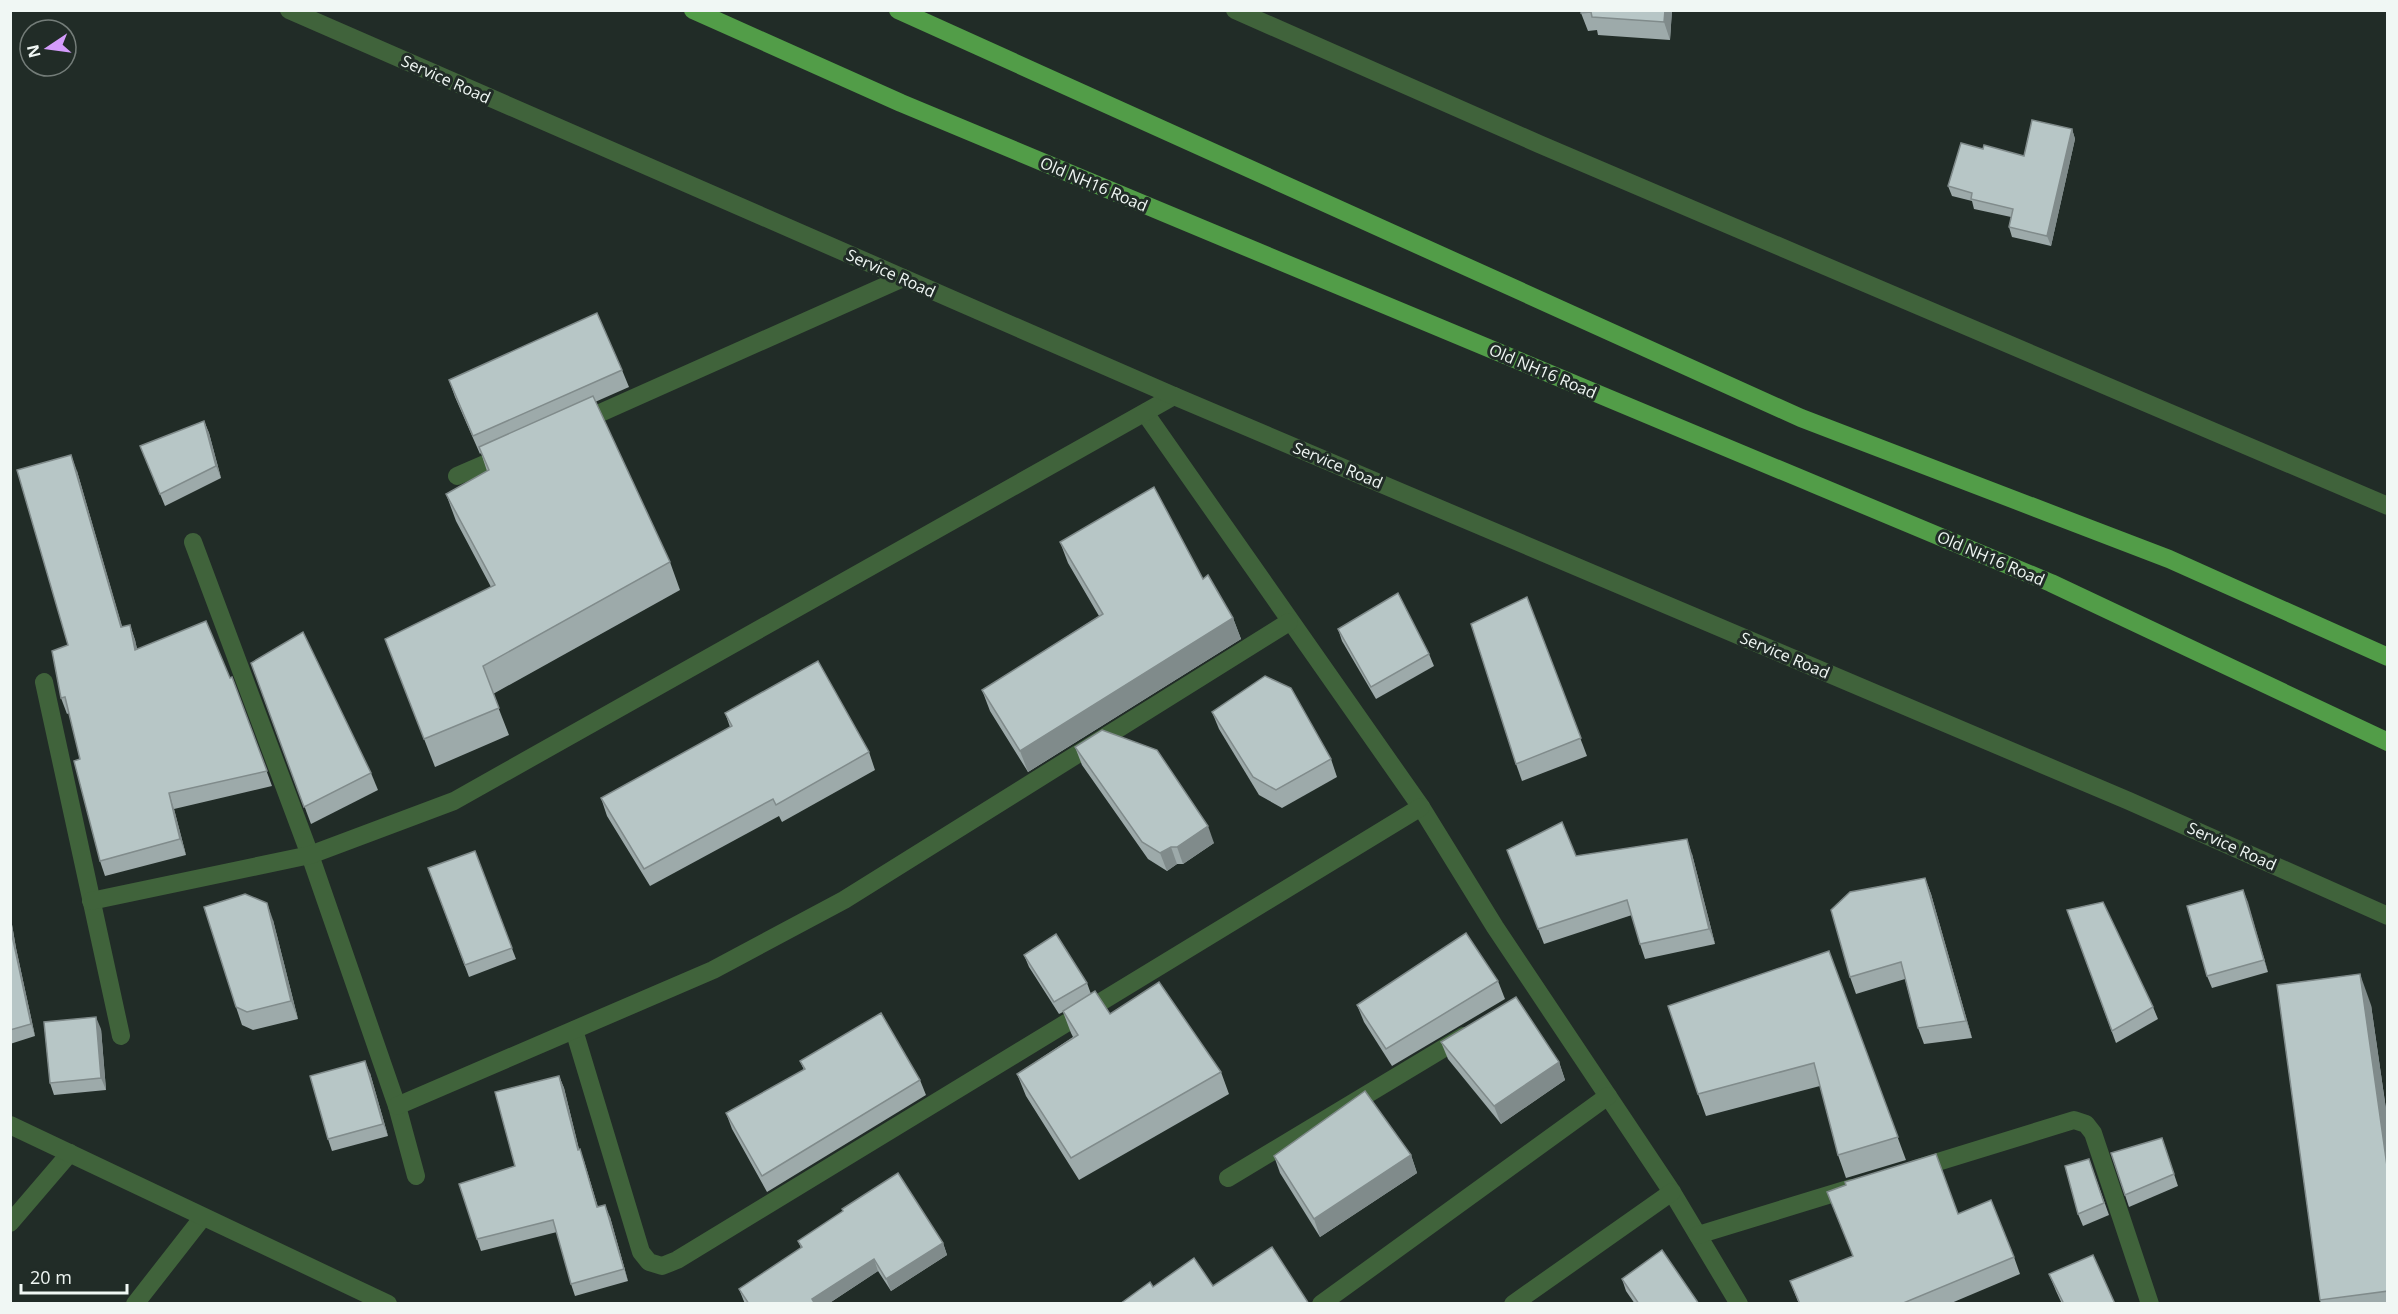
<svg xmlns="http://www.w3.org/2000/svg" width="2398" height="1314" viewBox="0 0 2398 1314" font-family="'Open Sans',sans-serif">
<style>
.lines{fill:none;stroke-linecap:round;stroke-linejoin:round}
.service{stroke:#40633b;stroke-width:18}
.minor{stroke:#40633b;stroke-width:18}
.tertiary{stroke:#40633b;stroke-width:18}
.primary{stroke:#529d48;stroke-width:18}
.wall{fill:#9daaaa}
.shaded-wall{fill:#808b8b}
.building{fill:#b7c6c6;stroke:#808b8b;stroke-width:1.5}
.labels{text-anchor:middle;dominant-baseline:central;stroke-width:6;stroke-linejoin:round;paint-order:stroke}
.street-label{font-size:16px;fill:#f0f7f4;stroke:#212c27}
</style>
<rect width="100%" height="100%" fill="#212c27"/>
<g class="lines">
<!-- service -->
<g class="service">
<path d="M 10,1223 L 70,1153"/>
<path d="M 135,1304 L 203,1217"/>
</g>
<!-- minor -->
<g class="minor">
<path d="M 1145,413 L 1421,807 L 1495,927 L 1672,1192 L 1739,1304"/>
<path d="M 580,422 L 903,278"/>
<path d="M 457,476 L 508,454"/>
<path d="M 193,542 L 310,855 L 397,1106 L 416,1176"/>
<path d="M 44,682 L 121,1036"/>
<path d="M 91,901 L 310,855 L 454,801 L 1174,396"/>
<path d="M 574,1030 L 641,1252 L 649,1262 L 662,1266 L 677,1260 L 1421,807"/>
<path d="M 397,1106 L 713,970 L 844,900 L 1289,622"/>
<path d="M 1915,1169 L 2074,1120 L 2086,1124 L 2093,1133 L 2150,1304"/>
<path d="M 1228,1178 L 1464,1036"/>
<path d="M 1698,1235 L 1851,1188"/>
<path d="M 1321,1304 L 1608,1096"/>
<path d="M 1513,1304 L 1672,1192"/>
</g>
<!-- tertiary -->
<g class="tertiary">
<path d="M 289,10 L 1174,396 L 2129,801 L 2388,916"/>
<path d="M 1235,10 L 1539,144 L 2388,506"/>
<path d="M 10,1125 L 388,1304"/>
</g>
<!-- primary -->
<g class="primary">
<path d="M 693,10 L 901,103 L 2051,583 L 2388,742"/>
<path d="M 898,10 L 1801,418 L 2169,559 L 2388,657"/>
</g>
</g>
<!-- wall -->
<g class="wall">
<path d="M 1582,10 L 1672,10 L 1670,40 L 1598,35 L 1597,30 L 1588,31 L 1581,13 Z"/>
<path d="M 2072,129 L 2075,139 L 2051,246 L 2012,237 L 2009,227 L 2011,217 L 1974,209 L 1972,201 L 1952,196 L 1948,186 L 1983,149 L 2024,156 Z"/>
<path d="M 622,370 L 629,387 L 595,402 L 670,562 L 680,590 L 493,694 L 509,735 L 435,767 L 385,639 L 491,587 L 456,521 L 446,494 L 487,471 L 481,453 L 480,454 L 455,397 L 449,380 Z"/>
<path d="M 204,421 L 209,433 L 221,478 L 165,506 L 140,446 Z"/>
<path d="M 77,471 L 122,627 L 130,625 L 135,640 L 137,649 L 230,678 L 232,677 L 272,786 L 174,809 L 186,855 L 105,876 L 100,861 L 80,759 L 69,713 L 67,714 L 61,698 L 68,645 Z"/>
<path d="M 1060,542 L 1203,579 L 1233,618 L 1241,639 L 1028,772 L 990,711 L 982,690 L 1099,616 L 1068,563 Z"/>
<path d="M 1527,597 L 1587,756 L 1522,781 L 1516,764 Z"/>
<path d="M 1338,629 L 1429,654 L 1434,666 L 1376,699 L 1342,641 Z"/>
<path d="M 251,663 L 371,773 L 378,790 L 311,824 Z"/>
<path d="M 1212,712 L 1331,759 L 1337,777 L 1282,808 L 1259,795 L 1219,729 Z"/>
<path d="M 725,713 L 869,752 L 875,770 L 782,822 L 779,816 L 650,886 L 607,816 L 601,798 L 730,727 Z"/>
<path d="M 1075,747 L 1214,843 L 1183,864 L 1177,864 L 1167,871 L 1148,859 L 1082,765 Z"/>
<path d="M 1507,850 L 1576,856 L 1692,854 L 1715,944 L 1645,959 L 1640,944 L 1632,915 L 1544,944 Z"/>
<path d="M 475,851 L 516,959 L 469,977 L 428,868 Z"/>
<path d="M 1925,878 L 1931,894 L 1972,1038 L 1924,1044 L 1918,1028 L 1905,979 L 1856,994 L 1850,977 Z"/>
<path d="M 2243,890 L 2268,972 L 2212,988 L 2207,976 Z"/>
<path d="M 2067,910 L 2153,1007 L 2158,1019 L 2116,1043 Z"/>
<path d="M 10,913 L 16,948 L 35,1036 L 10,1044 Z"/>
<path d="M 273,920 L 298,1019 L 253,1030 L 242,1025 L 236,1007 Z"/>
<path d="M 1829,951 L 1906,1160 L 1846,1178 L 1838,1155 L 1820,1086 L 1706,1116 L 1698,1094 Z"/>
<path d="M 1024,955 L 1087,983 L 1091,994 L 1110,1014 L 1221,1072 L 1229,1094 L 1079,1180 L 1026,1096 L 1017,1074 L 1073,1037 L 1071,1033 L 1063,1012 L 1059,1014 L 1029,967 Z"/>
<path d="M 1498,981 L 1505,999 L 1392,1066 L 1364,1022 L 1357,1005 Z"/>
<path d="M 2371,1005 L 2388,1123 L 2388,1304 L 2321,1304 L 2320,1300 Z"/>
<path d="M 101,1029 L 106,1090 L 54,1095 L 50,1083 Z"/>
<path d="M 1441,1042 L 1559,1062 L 1565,1080 L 1501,1124 L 1448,1059 Z"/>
<path d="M 800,1061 L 920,1080 L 926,1095 L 767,1192 L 732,1129 L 726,1113 L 804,1070 Z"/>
<path d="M 370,1073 L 388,1136 L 332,1151 L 328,1139 Z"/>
<path d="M 559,1076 L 564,1088 L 579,1149 L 584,1161 L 598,1207 L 610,1217 L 628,1281 L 575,1296 L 571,1284 L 557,1232 L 481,1251 L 477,1239 L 515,1166 Z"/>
<path d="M 2162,1138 L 2178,1186 L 2129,1207 L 2111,1153 Z"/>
<path d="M 1411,1155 L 1417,1173 L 1320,1237 L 1280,1173 L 1274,1156 Z"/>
<path d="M 2089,1159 L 2109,1215 L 2083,1226 L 2078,1214 Z"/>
<path d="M 1827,1192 L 1958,1214 L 2014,1257 L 2020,1274 L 1949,1304 L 1799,1304 L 1790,1281 L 1853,1256 Z"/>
<path d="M 842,1209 L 943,1243 L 947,1255 L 891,1291 L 878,1271 L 828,1304 L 745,1304 L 739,1289 L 801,1248 L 798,1241 L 843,1212 Z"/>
<path d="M 2049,1274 L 2115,1304 L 2062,1304 L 2056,1291 Z"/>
<path d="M 1622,1279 L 1699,1304 L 1635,1304 L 1626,1291 Z"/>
</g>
<!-- shaded-wall -->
<g class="shaded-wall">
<path d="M 1665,10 L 1672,10 L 1670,40 L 1664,22 Z"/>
<path d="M 2072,129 L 2075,139 L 2051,246 L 2047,236 Z"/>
<path d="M 204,421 L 209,433 L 221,478 L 216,466 Z"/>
<path d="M 71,455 L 77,471 L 127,643 L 121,627 Z"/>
<path d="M 1233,618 L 1241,639 L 1028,772 L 1020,751 Z"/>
<path d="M 130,625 L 135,640 L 141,666 L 135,650 Z"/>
<path d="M 169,793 L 174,809 L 186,855 L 180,839 Z"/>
<path d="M 1208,826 L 1214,843 L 1183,864 L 1177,847 Z"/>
<path d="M 1687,839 L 1692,854 L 1715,944 L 1709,929 Z"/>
<path d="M 1171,847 L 1177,864 L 1167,871 L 1160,853 Z"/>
<path d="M 1925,878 L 1931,894 L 1972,1038 L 1966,1021 Z"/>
<path d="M 2243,890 L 2248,902 L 2268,972 L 2264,960 Z"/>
<path d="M 267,903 L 273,920 L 298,1019 L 291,1001 Z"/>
<path d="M 10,913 L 16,948 L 35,1036 L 31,1024 L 12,936 L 10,926 Z"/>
<path d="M 2360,974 L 2371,1005 L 2388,1123 L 2388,1173 Z"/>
<path d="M 96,1017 L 101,1029 L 106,1090 L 101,1078 Z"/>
<path d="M 365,1061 L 370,1073 L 388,1136 L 383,1124 Z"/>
<path d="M 1559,1062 L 1565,1080 L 1501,1124 L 1494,1106 Z"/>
<path d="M 559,1076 L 564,1088 L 582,1162 L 578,1150 Z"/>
<path d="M 580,1149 L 584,1161 L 601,1219 L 597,1207 Z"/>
<path d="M 1411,1155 L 1417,1173 L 1320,1237 L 1314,1219 Z"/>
<path d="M 605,1205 L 610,1217 L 628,1281 L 624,1269 Z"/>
<path d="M 943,1243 L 947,1255 L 891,1291 L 886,1279 Z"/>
<path d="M 874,1259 L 878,1271 L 828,1304 L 814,1304 L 812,1299 Z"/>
</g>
<!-- building -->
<g class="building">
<path d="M 1582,10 L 1665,10 L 1664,22 L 1592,17 L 1591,12 L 1581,13 Z"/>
<path d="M 2032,120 L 2072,129 L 2047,236 L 2009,227 L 2013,209 L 1971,199 L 1972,193 L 1948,186 L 1961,143 L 1983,149 L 1984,145 L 2024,156 Z"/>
<path d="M 597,313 L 622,370 L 473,436 L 449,380 Z"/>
<path d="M 593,396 L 670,562 L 483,666 L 499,708 L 424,739 L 385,639 L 495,585 L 446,494 L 489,470 L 479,447 Z"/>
<path d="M 204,421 L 216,466 L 160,494 L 140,446 Z"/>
<path d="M 71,455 L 121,627 L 130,625 L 135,650 L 206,621 L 230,678 L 232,677 L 267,771 L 169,793 L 180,839 L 100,861 L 74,761 L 80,759 L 65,697 L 61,698 L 52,651 L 68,645 L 17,470 Z"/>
<path d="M 1154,487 L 1203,579 L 1208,575 L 1233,618 L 1020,751 L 982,690 L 1103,614 L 1060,542 Z"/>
<path d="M 1398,593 L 1429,654 L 1371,687 L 1338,629 Z"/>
<path d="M 1527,597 L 1581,738 L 1516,764 L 1471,624 Z"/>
<path d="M 303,632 L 371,773 L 304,807 L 251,663 Z"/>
<path d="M 818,661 L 869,752 L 776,805 L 773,799 L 644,869 L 601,798 L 732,726 L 725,713 Z"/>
<path d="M 1265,676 L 1291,688 L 1331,759 L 1276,790 L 1253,777 L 1212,712 Z"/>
<path d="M 1102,730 L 1157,750 L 1208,826 L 1177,847 L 1171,847 L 1160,853 L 1142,842 L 1075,747 Z"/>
<path d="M 1562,822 L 1576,856 L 1687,839 L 1709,929 L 1640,944 L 1627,900 L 1538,929 L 1507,850 Z"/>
<path d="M 475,851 L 512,948 L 465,965 L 428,868 Z"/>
<path d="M 1925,878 L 1966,1021 L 1918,1028 L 1901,962 L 1850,977 L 1831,910 L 1850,892 Z"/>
<path d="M 2243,890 L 2264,960 L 2207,976 L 2187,906 Z"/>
<path d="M 245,894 L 267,903 L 291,1001 L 247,1012 L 236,1007 L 204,907 Z"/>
<path d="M 2103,902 L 2153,1007 L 2112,1031 L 2067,910 Z"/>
<path d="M 10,926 L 31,1024 L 10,1030 Z"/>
<path d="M 1466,933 L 1498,981 L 1386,1049 L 1357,1005 Z"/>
<path d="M 1056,934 L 1087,983 L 1054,1002 L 1024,955 Z"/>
<path d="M 1829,951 L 1898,1137 L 1838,1155 L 1814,1063 L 1698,1094 L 1668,1006 Z"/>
<path d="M 2360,974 L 2388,1173 L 2388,1291 L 2320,1300 L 2277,985 Z"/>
<path d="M 1159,982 L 1221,1072 L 1071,1158 L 1017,1074 L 1078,1035 L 1063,1011 L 1095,991 L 1110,1014 Z"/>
<path d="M 1516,997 L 1559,1062 L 1494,1106 L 1441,1042 Z"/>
<path d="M 881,1013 L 920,1080 L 762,1176 L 726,1113 L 805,1069 L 800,1061 Z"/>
<path d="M 96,1017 L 101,1078 L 50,1083 L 44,1022 Z"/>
<path d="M 365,1061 L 383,1124 L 328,1139 L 310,1076 Z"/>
<path d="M 559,1076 L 578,1150 L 580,1149 L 597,1207 L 605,1205 L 624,1269 L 571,1284 L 553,1220 L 477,1239 L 459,1184 L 515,1166 L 495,1092 Z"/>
<path d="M 1365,1091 L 1411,1155 L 1314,1219 L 1274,1156 Z"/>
<path d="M 2162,1138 L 2174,1174 L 2125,1195 L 2111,1153 Z"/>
<path d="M 1936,1154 L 1958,1214 L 1991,1200 L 2014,1257 L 1901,1304 L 1800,1304 L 1790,1281 L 1853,1256 L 1827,1192 L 1846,1185 L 1845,1182 Z"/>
<path d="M 2089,1159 L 2104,1203 L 2078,1214 L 2065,1166 Z"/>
<path d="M 898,1173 L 943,1243 L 886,1279 L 874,1259 L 812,1299 L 815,1304 L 749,1304 L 739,1289 L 802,1247 L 798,1241 L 843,1211 L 842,1209 Z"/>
<path d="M 1272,1247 L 1309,1304 L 1120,1304 L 1150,1282 L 1153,1287 L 1194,1258 L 1213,1286 Z"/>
<path d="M 1662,1250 L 1699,1304 L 1639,1304 L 1622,1279 Z"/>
<path d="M 2093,1255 L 2115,1304 L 2064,1304 L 2049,1274 Z"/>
</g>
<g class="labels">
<!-- street labels -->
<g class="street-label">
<text transform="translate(446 79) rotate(24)">Service Road</text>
<text transform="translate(1094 184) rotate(23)">Old NH16 Road</text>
<text transform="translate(891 273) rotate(24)">Service Road</text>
<text transform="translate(1543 371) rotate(23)">Old NH16 Road</text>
<text transform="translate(1338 465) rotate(23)">Service Road</text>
<text transform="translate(1991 558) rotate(23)">Old NH16 Road</text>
<text transform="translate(1785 655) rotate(23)">Service Road</text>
<text transform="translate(2232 846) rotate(24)">Service Road</text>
</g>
</g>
<!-- border -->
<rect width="2398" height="1314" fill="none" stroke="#f0f7f4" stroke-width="24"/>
<!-- north arrow -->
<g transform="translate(48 48) rotate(257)"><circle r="28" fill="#212c27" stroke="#747d79" stroke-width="1.5"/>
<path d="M0-4.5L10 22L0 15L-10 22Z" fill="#d49cfc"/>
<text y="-9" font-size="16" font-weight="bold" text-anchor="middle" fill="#f0f7f4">N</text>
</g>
<!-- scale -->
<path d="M21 1284v9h106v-9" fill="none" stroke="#f0f7f4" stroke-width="3"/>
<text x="30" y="1284" font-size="18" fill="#f0f7f4" stroke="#212c27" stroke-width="4.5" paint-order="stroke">20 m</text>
</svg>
